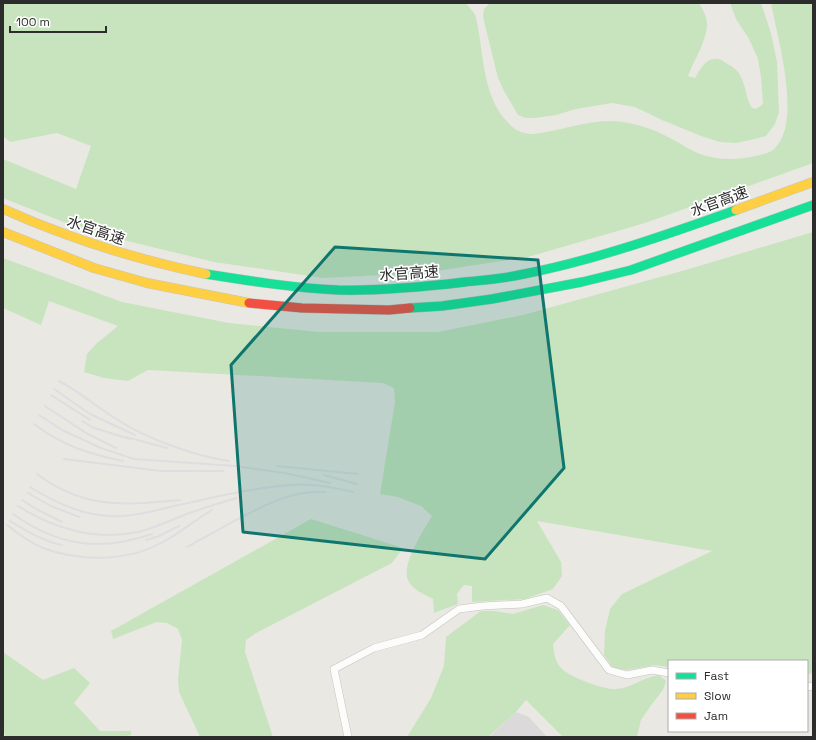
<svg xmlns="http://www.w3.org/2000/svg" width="816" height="740" viewBox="0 0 816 740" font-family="'Space Grotesk','Noto Sans SC',sans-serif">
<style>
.industrial{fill:#dbd9da}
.green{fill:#c8e4be}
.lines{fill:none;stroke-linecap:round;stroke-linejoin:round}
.street-casing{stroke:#c4c3c3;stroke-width:8}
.fast-casing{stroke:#c6c5c2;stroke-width:10}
.slow-casing{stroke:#c6c5c2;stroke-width:10}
.jam-casing{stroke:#c6c5c2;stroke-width:10}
.street{stroke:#fcfcfb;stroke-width:7}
.fast{stroke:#16e098;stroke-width:9}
.slow{stroke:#ffcf43;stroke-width:9}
.jam{stroke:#f24e42;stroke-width:9}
.rail{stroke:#dedee0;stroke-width:2}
.marked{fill:#0f766e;fill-opacity:0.2;stroke:#0f766e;stroke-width:3;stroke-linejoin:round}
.labels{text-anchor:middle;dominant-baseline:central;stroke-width:3.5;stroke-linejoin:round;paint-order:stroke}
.street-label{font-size:15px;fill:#2c2c2c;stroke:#fff}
</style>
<rect width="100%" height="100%" fill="#eae8e3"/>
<!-- industrial -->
<path class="industrial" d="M 516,712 L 529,717 L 547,737 L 489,737 Z"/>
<!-- green -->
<g class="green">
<path d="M 3,3 L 466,3 C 469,8 475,12 476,18 C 485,56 481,102 515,129 C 519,132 528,134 533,134 C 560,131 586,120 613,121 C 632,122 651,128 668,137 C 679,142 689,150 700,154 C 717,160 734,160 751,157 C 758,155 769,154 774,149 C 803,123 777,37 771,3 L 813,3 L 813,163 L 645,223 L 528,257 L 423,273 L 323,278 L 214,262 L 86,231 L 3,198 L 3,159 L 76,189 L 91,146 L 57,133 L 10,142 L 3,136 Z"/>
<path d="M 490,3 L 699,3 C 703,10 708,19 707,27 C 705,44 694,60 688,76 L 695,78 C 700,70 706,57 718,59 C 721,59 726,63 729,65 C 733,67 738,71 740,75 C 746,86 746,99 752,108 L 756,109 L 763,104 L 761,77 L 758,59 L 749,39 L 736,19 L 730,3 L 761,3 L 771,33 L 777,62 L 779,112 L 775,124 L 766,136 L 755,139 L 736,143 L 720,142 L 701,136 L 662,120 L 635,107 L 612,103 L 576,109 L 556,115 L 535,118 L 526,118 L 518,115 L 504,91 L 498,78 L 483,17 L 484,9 Z"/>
<path d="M 813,232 L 813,672 L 807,675 L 807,661 L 669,661 L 669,667 L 655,665 L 627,670 L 613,668 L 604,655 L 605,631 L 610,609 L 622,594 L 712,551 L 537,521 L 561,562 L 562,576 L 553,589 L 525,599 L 472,602 L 472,586 L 464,585 L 457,594 L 458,604 L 434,613 L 433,599 C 424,594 412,590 408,580 C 401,564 424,530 432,516 L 421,506 L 398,497 L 380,494 L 395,402 L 394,388 L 383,383 L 148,370 L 128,381 L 104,378 L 84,372 L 87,354 L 97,343 L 118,326 L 49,301 L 41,325 L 3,308 L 3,258 L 122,302 L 229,323 L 319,332 L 438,332 L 523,315 L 689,269 Z"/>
<path d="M 311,519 L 403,548 L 392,563 L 256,633 L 246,640 L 245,652 L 273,737 L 200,737 L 179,692 L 178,679 L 182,640 L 178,629 L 167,623 L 157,622 L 113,639 L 111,631 Z"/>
<path d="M 543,605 L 558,610 L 570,625 L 553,644 C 554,653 555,663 563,670 C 571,677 604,690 615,689 C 631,689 643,677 659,675 L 666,681 L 663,690 L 652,704 L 641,720 L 637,737 L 563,737 L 526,700 L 516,712 L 488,737 L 407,737 L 431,698 L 444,666 L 446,637 L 481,611 L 494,611 L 513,614 Z"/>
<path d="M 3,652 L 43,680 L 74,668 L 90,683 L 74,703 L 100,731 L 131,731 L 131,735 L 122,737 L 6,737 L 3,730 Z"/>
</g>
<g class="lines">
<!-- street casing -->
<g class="street-casing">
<g id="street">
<path d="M 807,687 L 813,686"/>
<path d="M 348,737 L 334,669 L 374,648 L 422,635 L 459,609 L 483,606 L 522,604 L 547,598 L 561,606 L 609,670 L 627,675 L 652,670 L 669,673"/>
</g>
</g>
<!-- fast casing -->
<g class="fast-casing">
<g id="fast">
<path d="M 206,274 C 250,281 294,288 338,290 C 381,291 423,287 465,282 C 483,280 501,279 519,275 C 593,261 665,235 736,210"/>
<path d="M 410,308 L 442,306 L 492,299 L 582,282 L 631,270 L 813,205"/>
</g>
</g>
<!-- slow casing -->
<g class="slow-casing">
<g id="slow">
<path d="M 3,209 C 70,239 134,259 206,274"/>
<path d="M 736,210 L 813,182"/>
<path d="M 3,232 L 94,268 L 147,283 L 249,303"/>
</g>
</g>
<!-- jam casing -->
<g class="jam-casing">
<path id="jam" d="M 249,303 L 302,308 L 389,310 L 410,308"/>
</g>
<!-- street -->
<use href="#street" class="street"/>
<!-- fast -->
<use href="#fast" class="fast"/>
<!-- slow -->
<use href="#slow" class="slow"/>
<!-- jam -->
<use href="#jam" class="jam"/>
<!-- rail -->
<g class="rail">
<path d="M 59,381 C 80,392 98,408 118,420 C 147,439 195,456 229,461"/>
<path d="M 54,389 L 90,414 L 135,435"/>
<path d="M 51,395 L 90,420"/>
<path d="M 45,406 L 86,433 L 116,448"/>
<path d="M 39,415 L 62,430 L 101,448 L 134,459 L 235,466 L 285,473 L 330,483"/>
<path d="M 82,421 L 94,428 L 130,439"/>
<path d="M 34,424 C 61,445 89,454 123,461"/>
<path d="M 126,437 L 167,448"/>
<path d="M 64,459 L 161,471 L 223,471"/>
<path d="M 277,466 L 358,474"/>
<path d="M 37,474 C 85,510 125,505 180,500"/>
<path d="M 324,475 L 357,484"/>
<path d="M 30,487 C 51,500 74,512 99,515 C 126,519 149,512 174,506 C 212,498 251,488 290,485 C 311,483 332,487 353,492"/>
<path d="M 28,493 L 51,506 L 79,517"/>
<path d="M 22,500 L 38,510 L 62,522"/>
<path d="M 18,506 C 54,529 96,541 138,532 C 155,528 171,520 187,514 C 203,508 220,503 237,498"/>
<path d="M 13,514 C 58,546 100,552 152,534"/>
<path d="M 10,521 C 27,531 42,541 62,545"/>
<path d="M 7,525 C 18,534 31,543 43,548 C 81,562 127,562 163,542 C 180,533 195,520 212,510"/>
<path d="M 146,540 L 159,536 L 179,526"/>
<path d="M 187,547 C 203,538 220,529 236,520 C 265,505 292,490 326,492"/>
</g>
</g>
<!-- marked area -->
<path class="marked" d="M 335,247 L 538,260 L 564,468 L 485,559 L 243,532 L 231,365 Z"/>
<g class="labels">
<!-- street labels -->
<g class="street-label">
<text transform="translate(719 201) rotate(-20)">水官高速</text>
<text transform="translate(96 230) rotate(19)">水官高速</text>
<text transform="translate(409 273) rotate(-4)">水官高速</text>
</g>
</g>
<!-- border -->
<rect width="816" height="740" fill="none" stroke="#2c2c2c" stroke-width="8"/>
<!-- legend -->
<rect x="668" y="660" width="140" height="72" fill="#ffffff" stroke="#ababab"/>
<rect x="676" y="673" width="20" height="6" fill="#16e098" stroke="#ababab"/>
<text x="704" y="680" font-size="12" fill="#2c2c2c">Fast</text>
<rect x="676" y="693" width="20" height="6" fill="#ffcf43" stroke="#ababab"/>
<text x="704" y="700" font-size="12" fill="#2c2c2c">Slow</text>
<rect x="676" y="713" width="20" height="6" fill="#f24e42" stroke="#ababab"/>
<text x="704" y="720" font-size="12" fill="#2c2c2c">Jam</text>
<!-- scale -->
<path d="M10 26v6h96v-6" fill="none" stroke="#2c2c2c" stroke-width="2"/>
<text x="16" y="26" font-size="12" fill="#2c2c2c" stroke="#ffffff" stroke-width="3" paint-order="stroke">100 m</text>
</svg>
